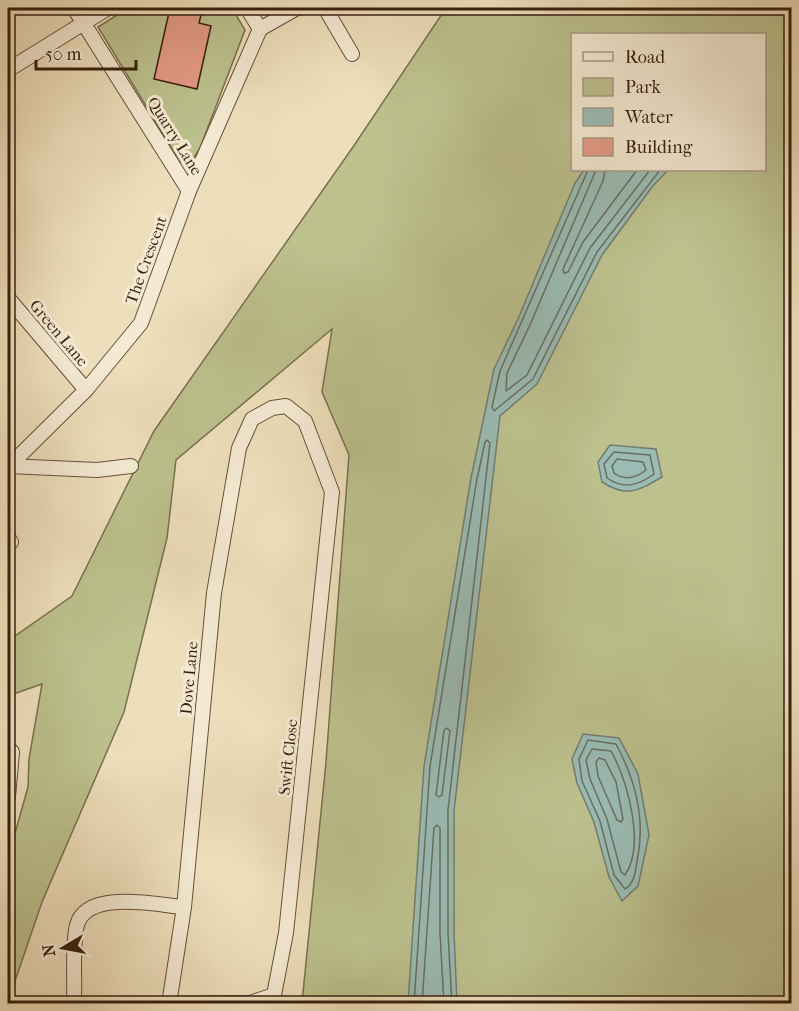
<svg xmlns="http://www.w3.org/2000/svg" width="799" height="1011" viewBox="0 0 799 1011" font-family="'IM FELL French Canon',serif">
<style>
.green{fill:#bcc18e;stroke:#7a704e;stroke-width:1.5;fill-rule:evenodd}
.water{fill:#9abcb5;stroke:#737d72;stroke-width:1.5}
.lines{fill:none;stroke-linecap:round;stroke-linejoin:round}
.shore{stroke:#696e62;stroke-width:1.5}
.building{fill:#e39986;stroke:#381f0e;stroke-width:1.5}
.minor-casing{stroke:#664f3a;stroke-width:16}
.minor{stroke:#f4ead3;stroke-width:14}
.labels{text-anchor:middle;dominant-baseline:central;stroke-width:6;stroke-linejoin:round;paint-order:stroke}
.street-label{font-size:16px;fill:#381f0e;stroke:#f4ead3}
</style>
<rect width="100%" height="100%" fill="#eedfbc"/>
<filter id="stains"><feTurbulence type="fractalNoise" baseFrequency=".00333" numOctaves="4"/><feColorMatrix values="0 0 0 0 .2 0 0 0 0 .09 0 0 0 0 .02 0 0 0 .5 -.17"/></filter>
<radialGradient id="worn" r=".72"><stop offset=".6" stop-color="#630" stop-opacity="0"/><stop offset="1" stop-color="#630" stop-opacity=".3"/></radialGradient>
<!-- green -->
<g class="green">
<path d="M 128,8 L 232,8 L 245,30 L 200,148 L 191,162 L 180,162 L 98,27 Z"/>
<path d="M 446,8 L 791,8 L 791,1003 L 302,1003 L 326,762 L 349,455 L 322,392 L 332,329 L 176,460 L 167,538 L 124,712 L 42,902 L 13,987 L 8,983 L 8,858 L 28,787 L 29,759 L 42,684 L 8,696 L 8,641 L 72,596 L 154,431 L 353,147 ZM 572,34 L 764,34 L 764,170 L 572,170 Z"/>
</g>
<!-- water -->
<g class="water">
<path d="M 584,170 L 668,170 L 652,187 L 602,255 L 537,384 L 500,416 L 454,811 L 454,933 L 457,1003 L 408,1003 L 424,766 L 471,478 L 494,369 L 518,319 L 575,183 Z"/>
<path d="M 610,445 L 656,449 L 662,477 C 638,491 627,498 602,482 L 598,462 Z"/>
<path d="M 583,734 L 619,738 L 638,774 L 649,835 L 638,886 L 622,901 L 609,877 L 594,822 L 577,783 L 572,759 Z"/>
</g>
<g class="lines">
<!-- shore -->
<g class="shore">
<path d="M 588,170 L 500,371 L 492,407 L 494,411 L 533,379 L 597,252 L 660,170"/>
<path d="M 596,170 L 530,325 L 507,373 L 506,391 L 527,375 L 590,248 L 650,170"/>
<path d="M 605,170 L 603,181 L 563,269 L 564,273 L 568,272 L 583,242 L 637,170"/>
<path d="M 614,452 L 650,455 L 654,474 C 639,485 624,490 607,478 L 604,464 Z"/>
<path d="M 617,459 L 643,462 L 646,470 C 636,478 625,481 614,473 L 612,466 Z"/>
<path d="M 447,728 L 450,731 L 442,795 L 439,797 L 436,795 L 444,730 Z"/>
<path d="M 588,740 L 616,744 C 636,781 646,820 637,861 C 635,873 635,882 625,889 L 614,875 L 600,821 L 582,781 L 579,759 Z"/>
<path d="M 592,749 L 611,751 C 627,780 646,845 625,875 L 621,872 L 607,819 L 590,779 L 586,760 Z"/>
<path d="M 599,758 L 605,760 L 616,782 L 623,819 L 621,822 L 617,820 L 598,776 L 596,762 Z"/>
<path d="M 414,1004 L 430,766 L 477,479 L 485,442 L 487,440 L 490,443 L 448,810 L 448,933 L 452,1004"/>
<path d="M 422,1004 L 434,828 L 437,825 L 440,828 L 440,933 L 444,1004"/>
</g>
</g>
<!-- building -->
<path class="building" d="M 170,8 L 201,15 L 199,23 L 211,26 L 197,89 L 154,79 Z"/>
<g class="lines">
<!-- minor casing -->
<g class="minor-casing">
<g id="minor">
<path d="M 74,8 L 189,191"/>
<path d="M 247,8 L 260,29"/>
<path d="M 325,8 L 352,54"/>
<path d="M 260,29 L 297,8"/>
<path d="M 8,70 L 108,8"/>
<path d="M 8,298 L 86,390"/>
<path d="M 286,406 L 305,421 L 332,492 L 286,933 L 274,995 L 250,1003 L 169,1004 L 184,907 L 214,593 L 239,448 L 252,419 L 272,408 Z"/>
<path d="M 8,466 L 97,470 L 131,466"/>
<path d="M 8,467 L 86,390 L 141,323 L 189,191 L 260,29"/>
<path d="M 8,537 L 11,542 L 8,546"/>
<path d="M 8,747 L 12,752 L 8,797"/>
<path d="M 76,1004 L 74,1000 C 75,978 72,946 77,925 C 87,889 157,905 184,907"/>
</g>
</g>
<!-- minor -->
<use href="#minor" class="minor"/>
</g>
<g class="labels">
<!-- street labels -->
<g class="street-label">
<text transform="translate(175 136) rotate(58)">Quarry Lane</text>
<text transform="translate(146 260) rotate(-70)">The Crescent</text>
<text transform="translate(59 333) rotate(50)">Green Lane</text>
<text transform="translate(189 678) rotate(-85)">Dove Lane</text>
<text transform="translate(288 757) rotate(-84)">Swift Close</text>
</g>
</g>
<!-- margin -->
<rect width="799" height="1011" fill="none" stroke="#eedfbc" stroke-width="30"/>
<rect x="9" y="9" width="781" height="993" fill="none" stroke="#381f0e" stroke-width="3"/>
<rect x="15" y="15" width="769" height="981" fill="none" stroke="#381f0e" stroke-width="1.5"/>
<!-- legend -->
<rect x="571" y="33" width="195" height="138" fill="#f4ead3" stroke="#a99984" stroke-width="1.5"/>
<rect x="583" y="52" width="30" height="9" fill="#f4ead3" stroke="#a99984" stroke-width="1.5"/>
<text x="625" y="63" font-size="18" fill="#381f0e">Road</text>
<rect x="583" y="78" width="30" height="18" fill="#bcc18e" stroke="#a99984" stroke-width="1.5"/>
<text x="625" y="93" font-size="18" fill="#381f0e">Park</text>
<rect x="583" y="108" width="30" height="18" fill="#9abcb5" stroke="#a99984" stroke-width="1.5"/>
<text x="625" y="123" font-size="18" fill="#381f0e">Water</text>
<rect x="583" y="138" width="30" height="18" fill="#e39986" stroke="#a99984" stroke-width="1.5"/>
<text x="625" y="153" font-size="18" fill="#381f0e">Building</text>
<!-- north arrow -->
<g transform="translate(63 948) rotate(260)" stroke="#f4ead3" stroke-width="4.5" paint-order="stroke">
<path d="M0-4.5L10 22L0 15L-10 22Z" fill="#381f0e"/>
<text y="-9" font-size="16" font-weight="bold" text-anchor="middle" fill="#381f0e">N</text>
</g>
<!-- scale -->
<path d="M36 60v9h100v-9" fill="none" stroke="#381f0e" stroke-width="3"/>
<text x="45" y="60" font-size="18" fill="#381f0e" stroke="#f4ead3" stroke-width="4.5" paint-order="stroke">50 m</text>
<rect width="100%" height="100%" filter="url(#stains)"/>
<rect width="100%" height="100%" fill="url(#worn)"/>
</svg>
